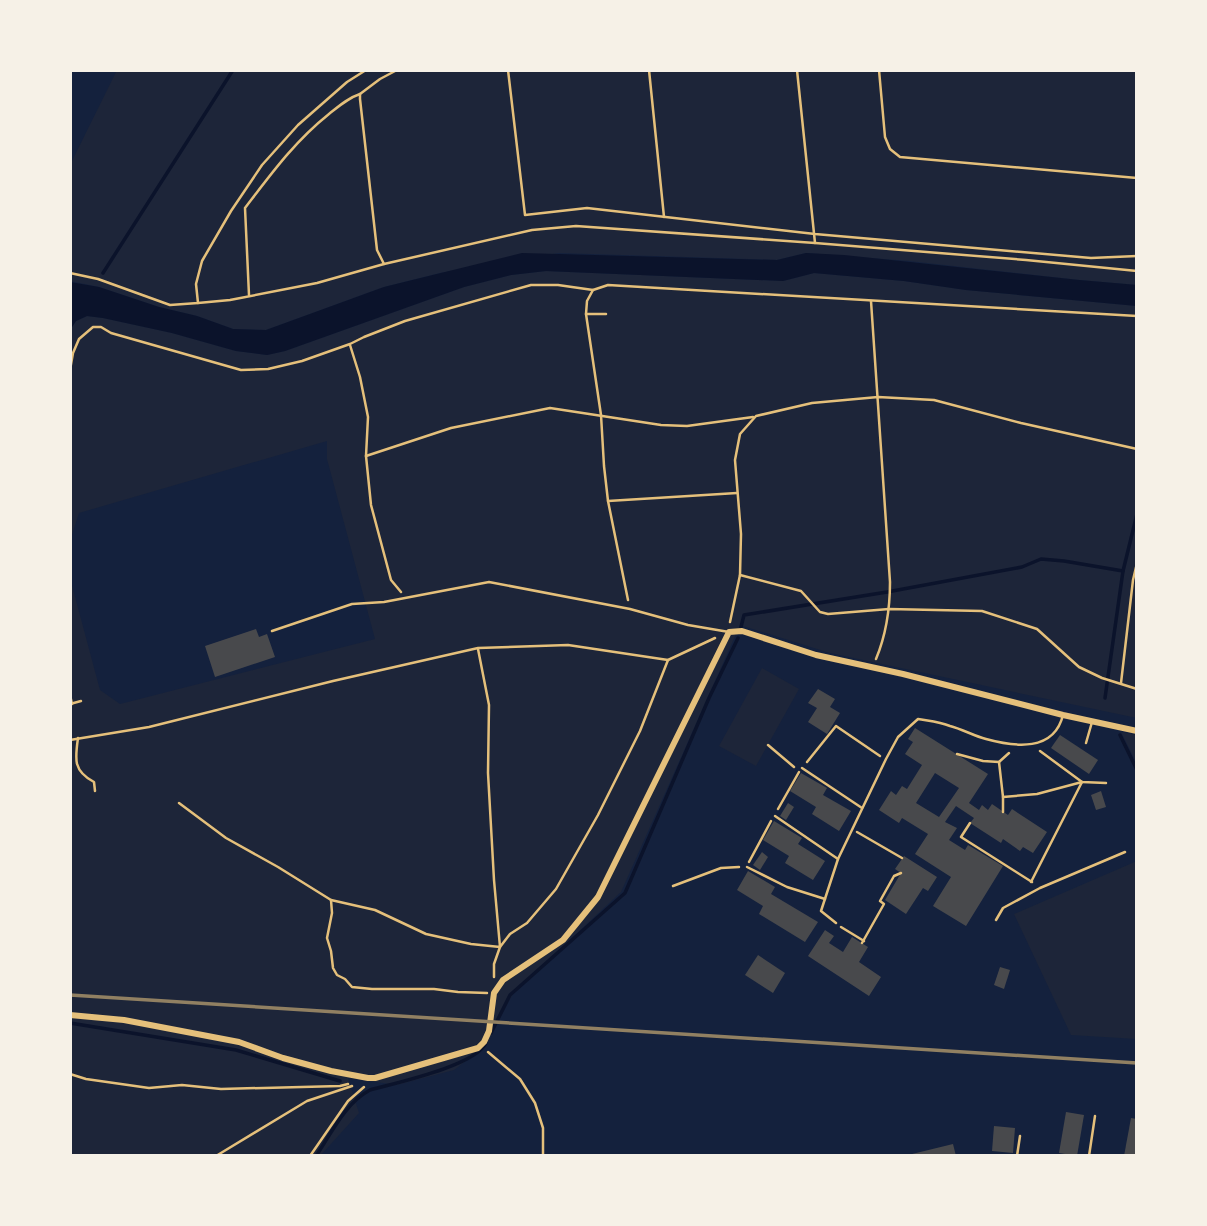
<svg xmlns="http://www.w3.org/2000/svg" width="1207" height="1226" viewBox="0 0 1207 1226" font-family="'IBM Plex Sans',sans-serif">
<style>
.green{fill:#1d2539}
.water{fill:#0b132b}
.lines{fill:none;stroke-linecap:round;stroke-linejoin:round}
.stream{stroke:#0b132b;stroke-width:3.5}
.building{fill:#48494c;fill-rule:evenodd}
.path{stroke:#e5c07b;stroke-width:2.5}
.service{stroke:#e5c07b;stroke-width:2.5}
.minor{stroke:#e5c07b;stroke-width:6}
.rail{stroke:#918062;stroke-width:3.5}
</style>
<rect width="100%" height="100%" fill="#14213d"/>
<!-- green -->
<g class="green">
<path d="M 117,70 L 1137,70 L 1137,285 L 1079,280 L 909,261 L 806,253 L 777,260 L 559,253 L 440,273 L 384,287 L 266,330 L 233,329 L 197,316 L 159,307 L 99,287 L 70,281 L 70,165 Z"/>
<path d="M 546,271 L 783,281 L 814,273 L 904,281 L 966,290 L 1137,306 L 1137,718 L 830,653 L 740,625 L 621,892 L 515,991 L 505,1007 L 487,1045 L 454,1070 L 397,1085 L 348,1078 L 359,1113 L 320,1156 L 70,1156 L 70,578 L 100,690 L 120,704 L 375,639 L 327,459 L 327,441 L 79,513 L 70,541 L 70,330 L 76,321 L 87,316 L 103,318 L 172,333 L 236,351 L 267,355 L 285,351 L 464,287 L 511,275 Z"/>
<path d="M 762,668 L 799,689 L 756,766 L 719,746 Z"/>
<path d="M 1121,732 L 1137,735 L 1137,764 Z"/>
<path d="M 1137,861 L 1137,1039 L 1071,1035 L 1014,914 Z"/>
</g>
<!-- water -->
<path class="water" d="M 522,253 L 777,260 L 806,253 L 844,255 L 1079,280 L 1137,285 L 1137,306 L 966,290 L 904,281 L 814,273 L 783,281 L 546,271 L 511,275 L 464,287 L 285,351 L 267,355 L 236,351 L 172,333 L 103,318 L 87,316 L 76,321 L 70,330 L 70,282 L 99,287 L 159,307 L 197,316 L 233,329 L 266,330 L 384,287 Z"/>
<g class="lines">
<!-- stream -->
<g class="stream">
<path d="M 103,273 L 233,70"/>
<path d="M 741,627 L 744,615 L 887,592 L 1022,567 L 1041,559 L 1064,561 L 1123,571"/>
<path d="M 1105,698 L 1123,571 L 1137,514"/>
<path d="M 1120,735 L 1137,770"/>
<path d="M 70,1023 L 236,1050 L 340,1081"/>
<path d="M 491,1033 L 510,995 L 625,893 L 709,698 L 738,638"/>
<path d="M 316,1156 C 331,1134 345,1103 370,1090 C 395,1083 475,1066 486,1043"/>
</g>
</g>
<!-- building -->
<g class="building">
<path d="M 256,629 L 259,637 L 267,634 L 275,657 L 215,677 L 205,646 Z"/>
<path d="M 818,689 L 835,699 L 830,707 L 840,713 L 827,734 L 808,722 L 817,708 L 808,703 Z"/>
<path d="M 915,728 L 988,774 L 969,803 L 979,810 L 982,805 L 988,810 L 992,804 L 1008,815 L 1012,809 L 1047,832 L 1033,853 L 1023,847 L 1020,851 L 1003,839 L 1001,843 L 970,823 L 974,818 L 956,806 L 945,822 L 957,828 L 949,840 L 965,850 L 968,845 L 1003,866 L 966,926 L 933,906 L 951,877 L 915,854 L 928,834 L 902,818 L 899,823 L 879,810 L 891,791 L 896,795 L 902,786 L 907,789 L 922,765 L 905,754 L 913,742 L 908,739 ZM 935,773 L 959,788 L 939,817 L 916,803 Z"/>
<path d="M 1060,735 L 1098,760 L 1089,774 L 1051,748 Z"/>
<path d="M 801,773 L 827,788 L 823,795 L 851,811 L 839,831 L 812,814 L 816,807 L 790,791 Z"/>
<path d="M 1101,791 L 1106,807 L 1096,810 L 1091,795 Z"/>
<path d="M 788,803 L 794,807 L 786,820 L 780,816 Z"/>
<path d="M 774,821 L 802,838 L 798,844 L 825,861 L 813,880 L 785,863 L 789,856 L 763,840 Z"/>
<path d="M 762,852 L 768,857 L 760,870 L 753,865 Z"/>
<path d="M 904,856 L 937,877 L 928,891 L 923,888 L 906,914 L 885,900 L 901,873 L 895,869 Z"/>
<path d="M 748,871 L 775,887 L 771,894 L 818,922 L 805,942 L 759,914 L 763,906 L 737,890 Z"/>
<path d="M 825,930 L 834,936 L 829,943 L 843,952 L 852,937 L 868,947 L 859,962 L 881,977 L 869,996 L 808,956 Z"/>
<path d="M 758,955 L 785,973 L 773,993 L 745,975 Z"/>
<path d="M 1000,967 L 1010,970 L 1004,989 L 994,985 Z"/>
<path d="M 1066,1112 L 1084,1115 L 1077,1156 L 1059,1153 Z"/>
<path d="M 1131,1118 L 1137,1119 L 1137,1156 L 1124,1156 Z"/>
<path d="M 994,1126 L 1015,1128 L 1013,1153 L 992,1151 Z"/>
<path d="M 953,1144 L 956,1156 L 908,1156 L 908,1155 Z"/>
</g>
<g class="lines">
<!-- path -->
<g class="path">
<path d="M 508,70 L 525,215 L 587,208 L 815,234 L 1091,258 L 1137,256"/>
<path d="M 649,70 L 664,217"/>
<path d="M 797,70 L 815,243"/>
<path d="M 879,70 L 885,137 L 890,149 L 900,157 L 1137,178"/>
<path d="M 384,264 L 377,250 L 360,99 L 360,94 L 380,79 L 397,70"/>
<path d="M 70,273 L 98,279 L 170,305 L 198,303 L 230,300 L 317,283 L 384,264 L 532,230 L 576,226 L 815,243 L 1026,260 L 1137,271"/>
<path d="M 249,295 L 245,208 C 271,174 295,141 329,114 C 339,106 348,98 360,94"/>
<path d="M 871,301 L 890,582 C 890,608 886,635 876,659"/>
<path d="M 198,303 L 196,284 L 202,261 L 231,211 L 262,165 L 298,125 L 347,82 L 366,70"/>
<path d="M 586,314 L 606,314"/>
<path d="M 350,345 L 360,377 L 368,417 L 366,456 L 371,505 L 391,580 L 401,592"/>
<path d="M 70,370 L 73,353 L 79,339 L 93,327 L 101,327 L 111,333 L 241,370 L 268,369 L 302,361 L 350,344 L 364,337 L 405,321 L 531,285 L 558,285 L 593,290"/>
<path d="M 366,456 L 451,428 L 550,408 L 661,425 L 687,426 L 753,417"/>
<path d="M 608,501 L 737,493"/>
<path d="M 740,575 L 801,591 L 820,612 L 828,614 L 889,609 L 982,611 L 1037,629 L 1079,667 L 1102,678 L 1137,689"/>
<path d="M 628,600 L 608,501 L 604,466 L 601,415 L 586,314 L 587,301 L 593,290 L 608,285 L 1137,316"/>
<path d="M 730,622 L 740,575 L 741,534 L 735,460 L 740,434 L 756,416 L 812,403 L 878,397 L 934,400 L 1021,423 L 1137,449"/>
<path d="M 1121,683 L 1133,580 L 1137,563"/>
<path d="M 70,695 L 72,704"/>
<path d="M 70,704 L 81,701"/>
<path d="M 78,738 C 75,759 73,771 94,782 L 95,791"/>
<path d="M 70,740 L 149,727 L 333,681 L 478,648 L 568,645 L 668,660 L 715,638"/>
<path d="M 768,745 L 794,767"/>
<path d="M 1040,751 L 1082,782 L 1106,783"/>
<path d="M 957,754 L 983,761 L 999,762 L 1009,753"/>
<path d="M 807,762 L 836,726 L 880,756"/>
<path d="M 999,762 L 1003,797 L 1037,794 L 1082,782"/>
<path d="M 1003,797 L 1003,812"/>
<path d="M 179,803 L 226,838 L 278,867 L 331,900 L 332,913 L 327,938 L 331,951 L 333,968 L 337,975 L 345,979 L 352,987 L 372,989 L 434,989 L 458,992 L 487,993"/>
<path d="M 778,809 L 799,772"/>
<path d="M 970,823 L 961,837 L 1032,882"/>
<path d="M 857,832 L 902,858"/>
<path d="M 749,862 L 771,821"/>
<path d="M 1031,882 L 1082,782"/>
<path d="M 673,886 L 721,868 L 739,867"/>
<path d="M 331,900 L 375,910 L 426,934 L 471,944 L 500,947 L 494,880 L 488,773 L 489,705 L 478,649"/>
<path d="M 841,927 L 864,941"/>
<path d="M 862,943 L 884,904 L 880,901 L 894,876 L 901,873"/>
<path d="M 494,977 L 494,964 L 500,947 L 510,934 L 527,923 L 556,889 L 598,815 L 640,731 L 668,660"/>
<path d="M 488,1052 L 520,1079 L 535,1103 L 543,1128 L 543,1156"/>
<path d="M 70,1074 L 86,1079 L 149,1088 L 182,1085 L 221,1089 L 340,1086 L 348,1084"/>
<path d="M 216,1156 L 307,1101 L 352,1086"/>
<path d="M 310,1156 L 348,1101 L 364,1087"/>
<path d="M 1017,1156 L 1020,1136"/>
<path d="M 1089,1156 L 1095,1116"/>
</g>
<!-- service -->
<g class="service">
<path d="M 272,631 L 352,604 L 384,602 L 489,582 L 630,609 L 688,625 L 729,632"/>
<path d="M 1086,743 L 1092,722"/>
<path d="M 802,768 L 862,808"/>
<path d="M 775,816 L 838,859"/>
<path d="M 747,867 L 787,887 L 825,899"/>
<path d="M 996,920 L 1003,908 L 1040,888 L 1125,852"/>
<path d="M 836,923 L 821,911 L 838,859 L 886,759 L 898,737 L 918,719 C 929,721 940,722 950,726 C 962,729 974,736 986,739 C 1015,747 1054,752 1063,715"/>
</g>
<!-- minor -->
<path class="minor" d="M 70,1015 L 124,1020 L 239,1042 L 283,1058 L 331,1071 L 368,1078 L 375,1078 L 478,1048 L 484,1042 L 489,1031 L 494,993 L 503,980 L 563,940 L 598,897 L 729,632 L 742,631 L 816,655 L 903,674 L 1063,715 L 1137,731"/>
<!-- rail -->
<path class="rail" d="M 70,995 L 1137,1063"/>
</g>
<!-- border -->
<rect width="1207" height="1226" fill="none" stroke="#f6f1e7" stroke-width="144"/>
</svg>
